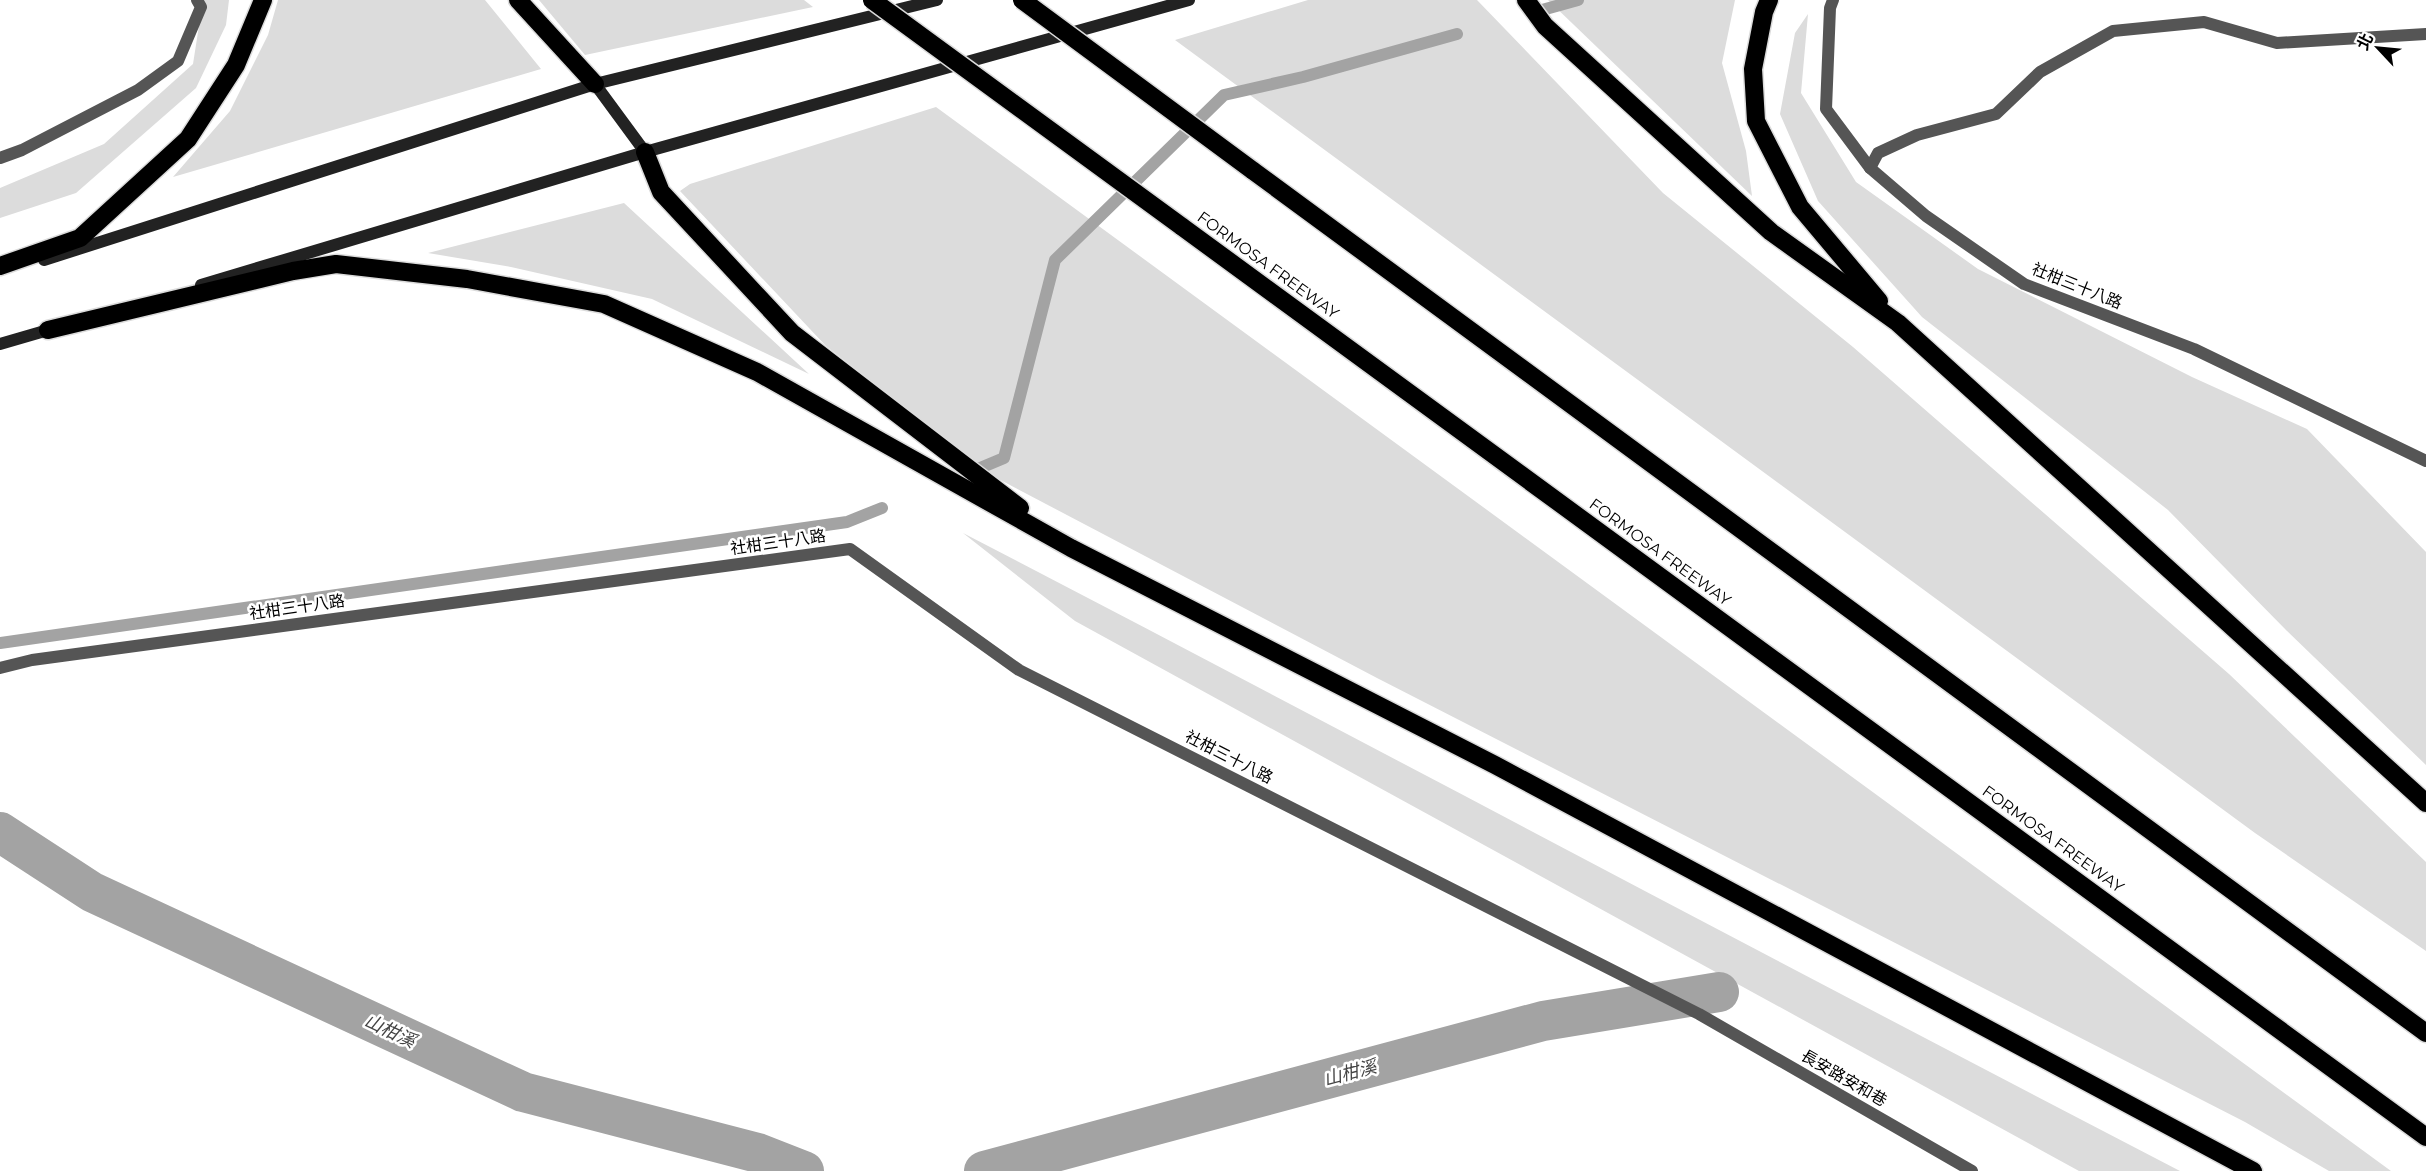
<svg xmlns="http://www.w3.org/2000/svg" width="2426" height="1171" viewBox="0 0 2426 1171" font-family="Montserrat,'Noto Sans TC',sans-serif">
<style>
.green{fill:#dcdcdc}
.lines{fill:none;stroke-linecap:round;stroke-linejoin:round}
.stream{stroke:#a3a3a3;stroke-width:12}
.canal{stroke:#a3a3a3;stroke-width:40}
.highway-casing{stroke:#dbdbdb;stroke-width:21}
.lane{stroke:#555;stroke-width:12}
.secondary{stroke:#222;stroke-width:12}
.highway{stroke:#000;stroke-width:18}
.highway-bridge-casing{stroke:#dbdbdb;stroke-width:21;stroke-linecap:butt}
.highway-bridge{stroke:#000;stroke-width:18}
.labels{text-anchor:middle;dominant-baseline:central;stroke-width:5;stroke-linejoin:round;paint-order:stroke}
.street-label{font-size:16px;fill:#000;stroke:#fff}
.water-label{font-size:18px;font-style:italic;fill:#444;stroke:#fff}
</style>
<rect width="100%" height="100%" fill="#fff"/>
<!-- green -->
<g class="green">
<path d="M 203,0 L 229,0 L 226,25 L 196,88 L 76,193 L 0,218 L 0,188 L 104,144 L 193,64 Z"/>
<path d="M 278,0 L 485,0 L 541,69 L 173,177 L 230,111 L 268,35 Z"/>
<path d="M 539,0 L 804,0 L 813,7 L 585,55 Z"/>
<path d="M 1308,0 L 1477,0 L 1663,193 L 1853,347 L 2229,674 L 2426,862 L 2426,951 L 2255,833 L 1175,40 Z"/>
<path d="M 1548,0 L 1735,0 L 1722,63 L 1746,151 L 1752,196 Z"/>
<path d="M 1808,14 L 1801,93 L 1856,182 L 1978,269 L 2192,377 L 2307,429 L 2426,552 L 2426,765 L 2286,630 L 2168,510 L 1922,317 L 1818,201 L 1780,114 L 1795,33 Z"/>
<path d="M 936,107 L 2391,1171 L 2329,1171 L 2245,1122 L 1377,678 L 987,473 L 825,345 L 680,191 L 690,184 Z"/>
<path d="M 624,203 L 809,374 L 652,299 L 511,267 L 428,253 Z"/>
<path d="M 963,533 C 1369,744 1773,960 2180,1171 L 2079,1171 L 1075,621 Z"/>
</g>
<g class="lines">
<!-- stream -->
<g class="stream">
<path d="M 1542,10 L 1578,0"/>
<path d="M 973,471 L 1004,458 L 1055,260 L 1224,95 L 1303,77 L 1457,34"/>
<path d="M 0,643 L 847,522 L 882,508"/>
</g>
<!-- canal -->
<g class="canal">
<path d="M 0,832 L 92,892 L 523,1092 L 758,1153 L 804,1171"/>
<path d="M 984,1171 L 1543,1021 L 1719,992"/>
</g>
<!-- highway casing -->
<g class="highway-casing">
<g id="highway">
<path d="M 518,0 L 595,84"/>
<path d="M 1526,0 L 1545,26 L 1771,232 L 1898,323 L 2426,803"/>
<path d="M 1769,0 L 1764,12 L 1753,69 L 1756,121 L 1800,207 L 1879,301"/>
<path d="M 645,152 L 661,192 L 792,333 L 1020,508"/>
<path d="M 1252,170 L 2426,1033"/>
<path d="M 1181,226 L 2426,1137"/>
<path d="M 0,266 L 80,238 L 188,139 L 236,65 L 263,0"/>
<path d="M 48,330 L 293,271 L 336,264 L 467,279 L 604,304 L 757,372 L 1071,548 L 1495,765 L 2253,1171"/>
</g>
</g>
<!-- lane -->
<g class="lane">
<path d="M 1833,0 L 1830,8 L 1826,109 L 1870,168 L 1926,216 L 2024,284 L 2194,349 L 2426,461"/>
<path d="M 0,158 L 22,150 L 138,90 L 178,61 L 201,7 L 197,0"/>
<path d="M 1870,168 L 1878,153 L 1917,135 L 1996,114 L 2040,72 L 2113,31 L 2204,22 L 2277,43 L 2426,34"/>
<path d="M 0,668 L 32,660 L 850,549 L 1019,670 L 1699,1014 L 1972,1171"/>
</g>
<!-- secondary -->
<g class="secondary">
<path d="M 595,84 L 645,152"/>
<path d="M 44,260 L 595,84 L 937,0"/>
<path d="M 201,285 L 645,152 L 1189,0"/>
<path d="M 0,344 L 55,328"/>
</g>
<!-- highway -->
<use href="#highway" class="highway"/>
<!-- highway-bridge casing -->
<g class="highway-bridge-casing">
<g id="highway-bridge">
<path d="M 872,0 L 1181,226"/>
<path d="M 1022,0 L 1252,170"/>
</g>
</g>
<!-- highway-bridge -->
<use href="#highway-bridge" class="highway-bridge"/>
</g>
<g class="labels">
<!-- street labels -->
<g class="street-label">
<text transform="translate(1268 265) rotate(36)">FORMOSA FREEWAY</text>
<text transform="translate(2077 286) rotate(22)">社柑三十八路</text>
<text transform="translate(778 542) rotate(-8)">社柑三十八路</text>
<text transform="translate(1660 552) rotate(36)">FORMOSA FREEWAY</text>
<text transform="translate(297 607) rotate(-8)">社柑三十八路</text>
<text transform="translate(1229 757) rotate(27)">社柑三十八路</text>
<text transform="translate(2053 839) rotate(36)">FORMOSA FREEWAY</text>
<text transform="translate(1844 1078) rotate(30)">長安路安和巷</text>
</g>
<!-- water labels -->
<g class="water-label">
<text transform="translate(390 1031) rotate(25)">山柑溪</text>
<text transform="translate(1350 1073) rotate(-15)">山柑溪</text>
</g>
</g>
<!-- north arrow -->
<g transform="translate(2378 48) rotate(296)" stroke="#ffffff" stroke-width="4.5" paint-order="stroke">
<path d="M0-4.5L10 22L0 15L-10 22Z" fill="#000000"/>
<text y="-9" font-size="16" font-weight="bold" text-anchor="middle" fill="#000000">北</text>
</g>
</svg>
